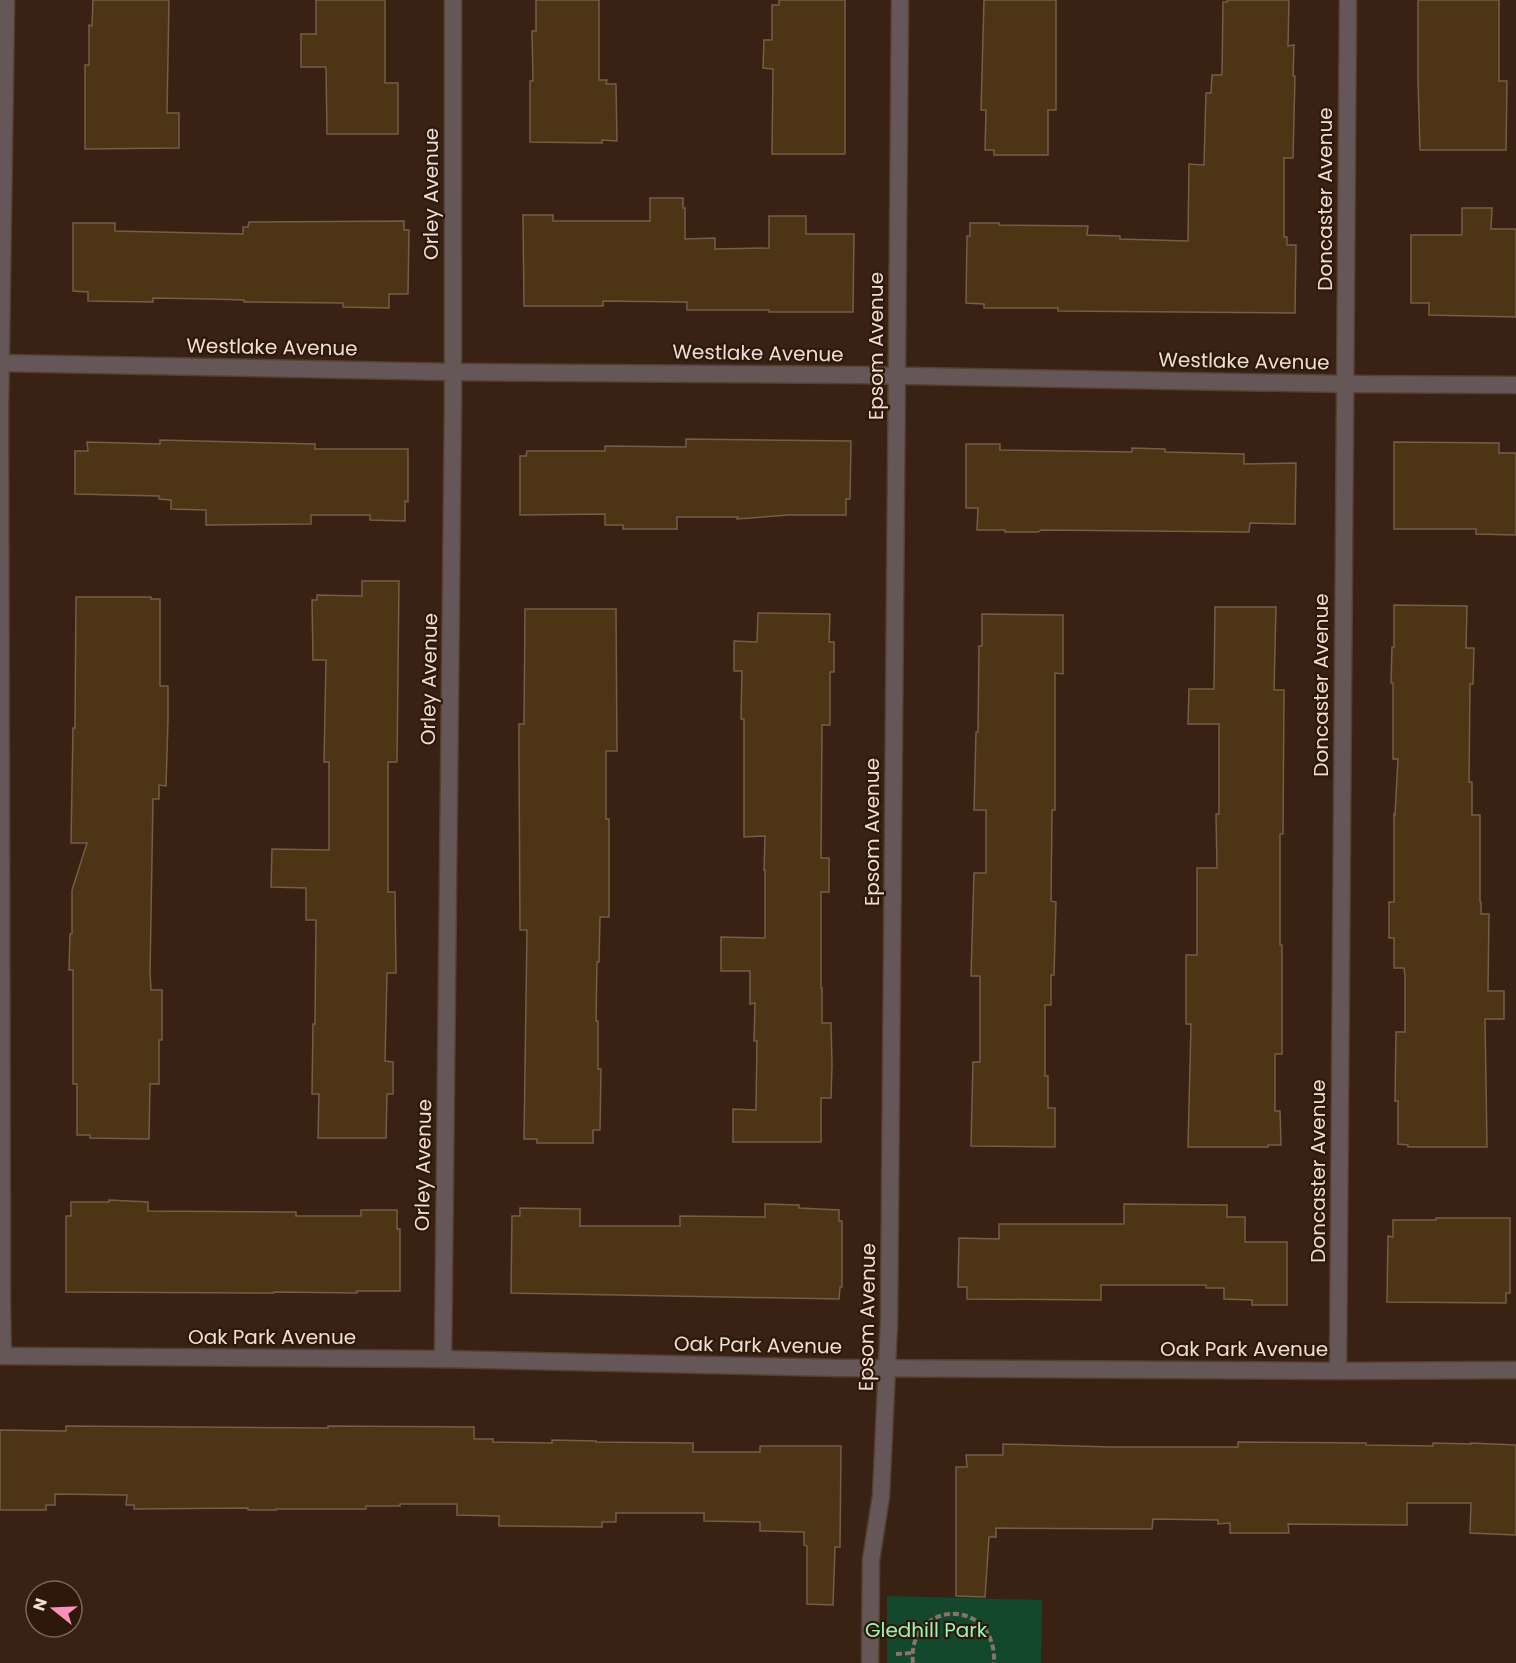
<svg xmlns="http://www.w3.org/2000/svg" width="1516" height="1663" viewBox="0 0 1516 1663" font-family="Poppins,sans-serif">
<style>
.green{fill:#14482c}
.building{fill:#4d3414;stroke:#735e47;stroke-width:1.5}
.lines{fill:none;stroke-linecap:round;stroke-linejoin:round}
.minor-casing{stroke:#564032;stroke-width:19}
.path{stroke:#887468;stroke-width:4;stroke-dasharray:6 3;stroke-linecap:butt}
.minor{stroke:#655657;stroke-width:16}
.labels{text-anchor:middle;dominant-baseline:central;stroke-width:4.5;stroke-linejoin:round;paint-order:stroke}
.street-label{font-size:20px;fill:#eeded5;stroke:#2e1809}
.park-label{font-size:20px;fill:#95f8ba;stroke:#2e1809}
</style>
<rect width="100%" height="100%" fill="#392213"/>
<!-- green -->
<path class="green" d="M 887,1596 L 1042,1600 L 1041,1663 L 887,1663 Z"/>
<!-- building -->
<g class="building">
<path d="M 93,0 L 169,0 L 167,113 L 179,113 L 179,148 L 85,149 L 85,65 L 89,65 L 89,25 L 92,26 Z"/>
<path d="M 316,0 L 385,0 L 385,83 L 398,83 L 398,134 L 327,134 L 326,67 L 301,67 L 301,34 L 316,34 Z"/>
<path d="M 536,0 L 599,0 L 599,80 L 607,80 L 606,84 L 616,84 L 617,141 L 602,140 L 602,143 L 530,142 L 530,81 L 533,81 L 532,31 L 536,31 Z"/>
<path d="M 779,0 L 845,0 L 845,154 L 772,154 L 773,69 L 763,68 L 764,40 L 772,40 L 772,5 L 779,5 Z"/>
<path d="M 984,0 L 1056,0 L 1056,110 L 1048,110 L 1048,155 L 994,155 L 994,150 L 985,150 L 986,110 L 981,110 Z"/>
<path d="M 1227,0 L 1289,0 L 1288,46 L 1294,45 L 1293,76 L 1295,76 L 1293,158 L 1284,158 L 1284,237 L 1287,237 L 1287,245 L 1296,245 L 1295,313 L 1058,311 L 1058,308 L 984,308 L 984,304 L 966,303 L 967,236 L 970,236 L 970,223 L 999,223 L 999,225 L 1088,226 L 1087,235 L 1120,236 L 1120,239 L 1188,241 L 1189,164 L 1204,165 L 1206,93 L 1211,93 L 1212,75 L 1222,75 L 1223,2 L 1227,2 Z"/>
<path d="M 1418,0 L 1499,0 L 1499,81 L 1507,81 L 1506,150 L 1420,150 L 1418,80 Z"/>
<path d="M 650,198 L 683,198 L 683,208 L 685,208 L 685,239 L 715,238 L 715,249 L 769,248 L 769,216 L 806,216 L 806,234 L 854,234 L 853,312 L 769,312 L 769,310 L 687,310 L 687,302 L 603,301 L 603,306 L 524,306 L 523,215 L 553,215 L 553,221 L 650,221 Z"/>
<path d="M 1462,208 L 1492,208 L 1491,229 L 1516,229 L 1516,317 L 1429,315 L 1429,303 L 1411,303 L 1411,235 L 1462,235 Z"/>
<path d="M 404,221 L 404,230 L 409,230 L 408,294 L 389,294 L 389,308 L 343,307 L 343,303 L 244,302 L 244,300 L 210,299 L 153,298 L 153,302 L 88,301 L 88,292 L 73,291 L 73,223 L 115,223 L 115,231 L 243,234 L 243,227 L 248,227 L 249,222 Z"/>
<path d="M 686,439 L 851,441 L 850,499 L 846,499 L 846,515 L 788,515 L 737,519 L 738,517 L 677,517 L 677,529 L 623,529 L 623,525 L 605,525 L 605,514 L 520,515 L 520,456 L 526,456 L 527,451 L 605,451 L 605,446 L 686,447 Z"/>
<path d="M 160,440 L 315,444 L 315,449 L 408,449 L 408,502 L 405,501 L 405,521 L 370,520 L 370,515 L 311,515 L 311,524 L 206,525 L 206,510 L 171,509 L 171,500 L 159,499 L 159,496 L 75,494 L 75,451 L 88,451 L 87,442 L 160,444 Z"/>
<path d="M 1394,442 L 1499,443 L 1499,453 L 1516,453 L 1516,535 L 1476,534 L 1476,529 L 1394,529 Z"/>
<path d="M 966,444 L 1000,444 L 1000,450 L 1132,452 L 1132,448 L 1165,449 L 1165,452 L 1244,454 L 1244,464 L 1296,463 L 1295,524 L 1250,523 L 1249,532 L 1041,530 L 1038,532 L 1005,532 L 1005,530 L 977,530 L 978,508 L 966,508 Z"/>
<path d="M 362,581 L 399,581 L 397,762 L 388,762 L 388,892 L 395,892 L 396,973 L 387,973 L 385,1061 L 393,1062 L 393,1094 L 387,1094 L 386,1138 L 318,1138 L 319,1094 L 312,1094 L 313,1024 L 315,1024 L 316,920 L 306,920 L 306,888 L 271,887 L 272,849 L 329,850 L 329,762 L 324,762 L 326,660 L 313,660 L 312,600 L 317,600 L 317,595 L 362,596 Z"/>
<path d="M 76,597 L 151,597 L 151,599 L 160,599 L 160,686 L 168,686 L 168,720 L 166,786 L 159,785 L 159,799 L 153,799 L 150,973 L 151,990 L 162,990 L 162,1040 L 159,1040 L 159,1084 L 150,1084 L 149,1139 L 90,1138 L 90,1135 L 77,1135 L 77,1084 L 73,1084 L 73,970 L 69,970 L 70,934 L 72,934 L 72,890 L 87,843 L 71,843 L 73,728 L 75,728 Z"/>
<path d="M 1394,605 L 1467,606 L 1466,648 L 1474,648 L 1473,684 L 1470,684 L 1469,782 L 1472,782 L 1472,815 L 1480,815 L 1480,902 L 1481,902 L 1481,914 L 1489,914 L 1488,991 L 1504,991 L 1504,1019 L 1485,1019 L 1487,1147 L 1408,1147 L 1408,1145 L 1398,1144 L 1398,1101 L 1395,1101 L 1396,1032 L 1405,1032 L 1405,976 L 1404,968 L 1394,968 L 1394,938 L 1389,938 L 1389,902 L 1394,902 L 1394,814 L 1395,815 L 1398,759 L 1393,759 L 1393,683 L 1391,683 L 1392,647 L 1394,647 Z"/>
<path d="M 1215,607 L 1276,607 L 1274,690 L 1284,690 L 1283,834 L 1280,834 L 1280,945 L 1282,945 L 1282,1054 L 1275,1054 L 1275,1111 L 1280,1111 L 1281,1145 L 1268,1145 L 1268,1147 L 1188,1147 L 1191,1024 L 1186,1024 L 1186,955 L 1197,955 L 1197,868 L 1217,868 L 1216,814 L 1219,814 L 1219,724 L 1188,724 L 1189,689 L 1214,689 Z"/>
<path d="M 525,609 L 616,609 L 617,751 L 606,751 L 606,819 L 609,819 L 609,917 L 600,917 L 599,962 L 597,962 L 596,1021 L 598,1021 L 598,1069 L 601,1069 L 600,1130 L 593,1130 L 593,1143 L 537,1143 L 537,1139 L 524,1139 L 527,930 L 520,930 L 519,754 L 519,724 L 524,724 Z"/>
<path d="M 758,613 L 830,614 L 829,642 L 834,642 L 834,672 L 830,672 L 830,725 L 822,725 L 821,858 L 829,858 L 829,892 L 821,892 L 821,988 L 822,988 L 822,1023 L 831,1023 L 832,1064 L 831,1098 L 821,1098 L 821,1142 L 733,1142 L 733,1109 L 756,1110 L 757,1041 L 754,1041 L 755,1003 L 750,1004 L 750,971 L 721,971 L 721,937 L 765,938 L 765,870 L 764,870 L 765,836 L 744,837 L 744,719 L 741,719 L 742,671 L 734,671 L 734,641 L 757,642 Z"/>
<path d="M 982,614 L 1063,615 L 1063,674 L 1055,673 L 1055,810 L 1052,810 L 1051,901 L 1056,902 L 1054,975 L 1051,975 L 1051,1005 L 1045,1005 L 1045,1076 L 1048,1076 L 1048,1108 L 1055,1108 L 1055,1147 L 971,1146 L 973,1062 L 980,1062 L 980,976 L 971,976 L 974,873 L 986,873 L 986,810 L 974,810 L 976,732 L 978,732 L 979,646 L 982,646 Z"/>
<path d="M 109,1200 L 148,1202 L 148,1211 L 296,1212 L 296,1216 L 361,1216 L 361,1210 L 397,1210 L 397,1229 L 400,1229 L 400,1291 L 357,1291 L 357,1293 L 274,1292 L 274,1293 L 66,1292 L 66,1216 L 71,1216 L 71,1202 L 109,1202 Z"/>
<path d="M 765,1204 L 799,1205 L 799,1208 L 839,1210 L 839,1221 L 842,1221 L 842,1287 L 840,1287 L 839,1299 L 511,1293 L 512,1216 L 520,1216 L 520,1208 L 580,1209 L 580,1226 L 680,1226 L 680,1216 L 765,1217 Z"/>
<path d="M 1124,1204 L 1227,1205 L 1227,1217 L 1245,1217 L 1245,1242 L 1287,1242 L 1287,1305 L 1252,1305 L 1252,1300 L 1224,1299 L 1224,1288 L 1206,1288 L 1206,1285 L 1101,1285 L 1101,1300 L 967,1299 L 967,1287 L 958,1287 L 959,1238 L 999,1239 L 999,1224 L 1124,1224 Z"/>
<path d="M 1436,1218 L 1510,1218 L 1510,1293 L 1506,1293 L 1506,1303 L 1387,1302 L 1388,1236 L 1393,1237 L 1393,1220 L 1436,1220 Z"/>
<path d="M 66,1426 L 328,1428 L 328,1426 L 474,1427 L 474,1439 L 493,1439 L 493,1442 L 552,1443 L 552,1440 L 596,1441 L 596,1442 L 693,1443 L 693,1452 L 760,1452 L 760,1446 L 841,1446 L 840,1547 L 835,1547 L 833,1605 L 807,1604 L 807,1546 L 804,1545 L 804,1532 L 760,1531 L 760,1522 L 704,1521 L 704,1513 L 616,1513 L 616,1522 L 602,1522 L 602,1527 L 499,1526 L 499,1516 L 457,1515 L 457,1504 L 400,1504 L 400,1506 L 366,1506 L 366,1509 L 276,1509 L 276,1510 L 248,1510 L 248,1508 L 134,1509 L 134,1505 L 126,1505 L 127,1495 L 55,1494 L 55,1505 L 46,1505 L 46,1510 L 0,1510 L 0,1430 L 66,1431 Z"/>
<path d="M 1238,1442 L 1366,1443 L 1366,1445 L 1433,1446 L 1433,1443 L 1471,1444 L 1471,1443 L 1516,1445 L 1516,1535 L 1470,1533 L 1471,1503 L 1407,1503 L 1407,1525 L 1288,1524 L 1289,1533 L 1230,1533 L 1230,1523 L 1218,1524 L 1218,1520 L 1153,1519 L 1152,1529 L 996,1528 L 996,1537 L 989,1537 L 985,1597 L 956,1596 L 956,1467 L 967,1467 L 966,1455 L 1003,1455 L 1003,1444 L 1110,1447 L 1238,1447 Z"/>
</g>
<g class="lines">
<!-- minor casing -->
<g class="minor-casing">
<g id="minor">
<path d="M 0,363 L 452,372 L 860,375 L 1345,384 L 1516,385"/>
<path d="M 0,1356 L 443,1359 L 837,1368 L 1338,1371 L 1516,1370"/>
<path d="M 3,1356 L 2,1312 L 0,410 L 6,0"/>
<path d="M 443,1359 L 453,405 L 453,0"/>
<path d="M 1338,1371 L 1348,0"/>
<path d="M 870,1663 L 871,1560 L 881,1496 L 889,1323 L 900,0"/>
</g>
</g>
<!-- path -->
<g class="path">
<path d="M 896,1654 L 912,1653"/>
<path d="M 913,1663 C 906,1600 997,1595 994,1663"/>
</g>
<!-- minor -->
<use href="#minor" class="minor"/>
</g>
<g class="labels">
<!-- street labels -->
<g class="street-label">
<text transform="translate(431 194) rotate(-90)">Orley Avenue</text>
<text transform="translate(1325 199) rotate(-90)">Doncaster Avenue</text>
<text transform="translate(876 346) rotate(-90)">Epsom Avenue</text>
<text transform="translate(272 347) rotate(1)">Westlake Avenue</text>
<text transform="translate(758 353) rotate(1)">Westlake Avenue</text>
<text transform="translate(1244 361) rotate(1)">Westlake Avenue</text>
<text transform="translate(429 679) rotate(-89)">Orley Avenue</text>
<text transform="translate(1321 685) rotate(-90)">Doncaster Avenue</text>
<text transform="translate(872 832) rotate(-90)">Epsom Avenue</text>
<text transform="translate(423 1165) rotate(-89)">Orley Avenue</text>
<text transform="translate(1318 1171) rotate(-90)">Doncaster Avenue</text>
<text transform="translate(867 1317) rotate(-89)">Epsom Avenue</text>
<text x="272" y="1337">Oak Park Avenue</text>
<text transform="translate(758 1345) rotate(1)">Oak Park Avenue</text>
<text x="1244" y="1349">Oak Park Avenue</text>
</g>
<!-- park labels -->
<g class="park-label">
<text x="926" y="1630">Gledhill Park</text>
</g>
</g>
<!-- north arrow -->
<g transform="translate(54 1609) rotate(288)"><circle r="28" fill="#2e1809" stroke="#7b675b" stroke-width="1.5"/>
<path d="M0-4.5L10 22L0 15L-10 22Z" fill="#fe8ebc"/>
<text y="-9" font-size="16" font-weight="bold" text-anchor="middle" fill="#eeded5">N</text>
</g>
</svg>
